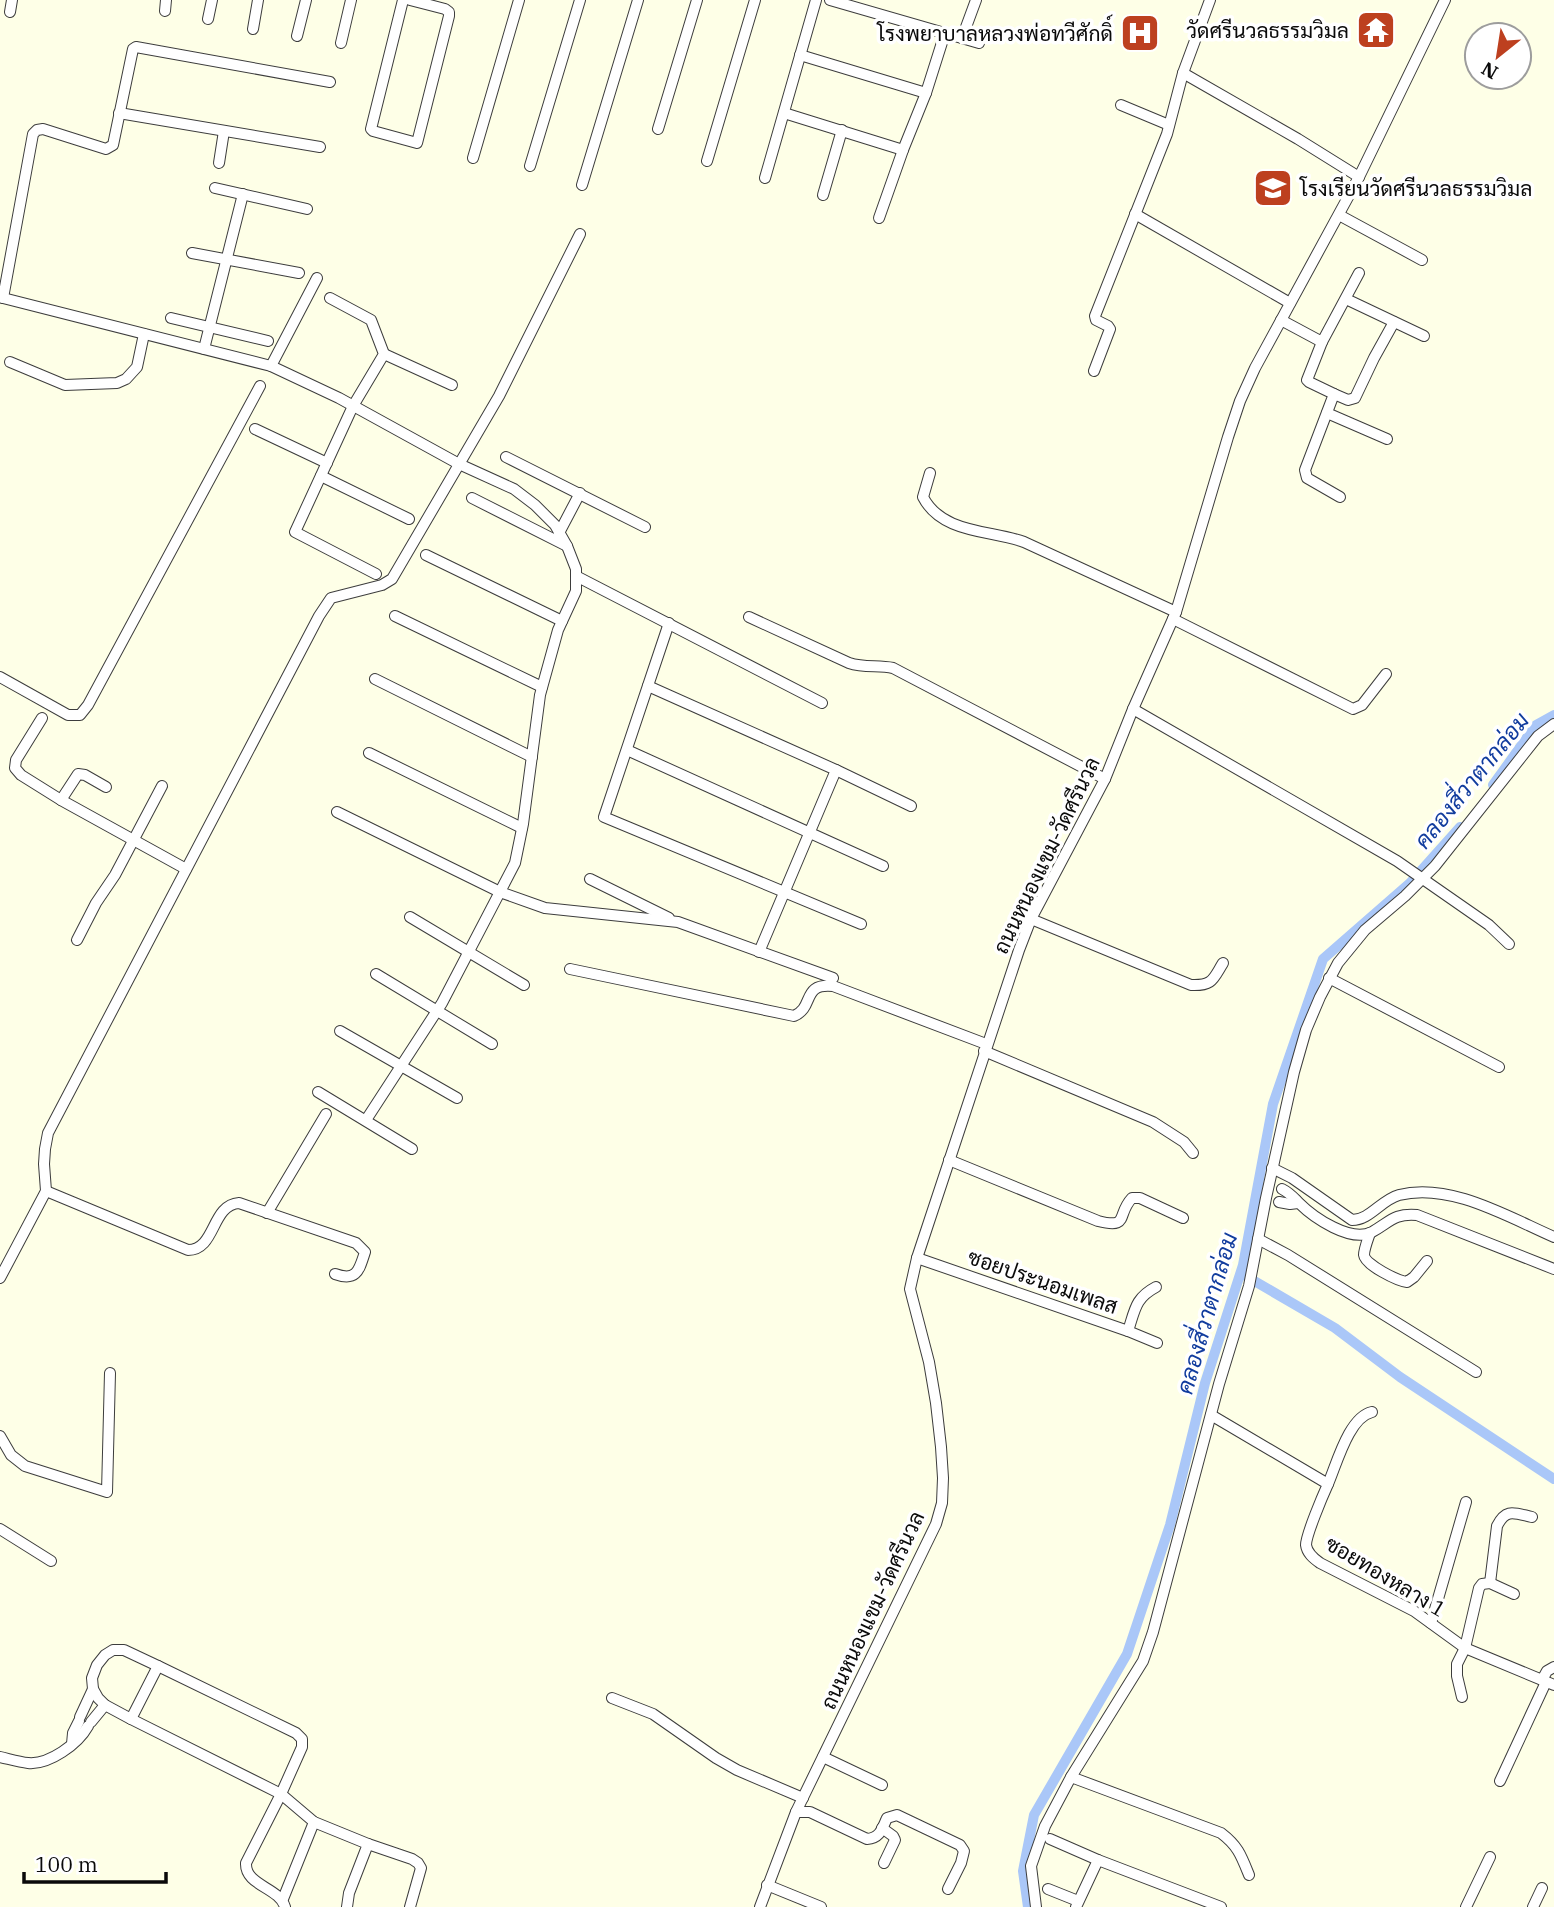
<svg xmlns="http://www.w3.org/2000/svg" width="1554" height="1907" viewBox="0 0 1554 1907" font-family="'IBM Plex Serif',Sarabun,serif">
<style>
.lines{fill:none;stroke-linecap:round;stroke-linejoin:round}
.canal{stroke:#aac7f8;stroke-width:10}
.minor-casing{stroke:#3d3d3d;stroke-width:12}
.minor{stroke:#fff;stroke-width:10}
.labels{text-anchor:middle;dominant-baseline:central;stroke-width:7;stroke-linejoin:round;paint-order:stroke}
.poi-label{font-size:21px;fill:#0a0a0a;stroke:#fff;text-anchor:end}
.street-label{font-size:21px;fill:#0a0a0a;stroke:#fff}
.water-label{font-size:23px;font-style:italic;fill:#113c9e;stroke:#fff}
</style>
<rect width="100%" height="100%" fill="#feffe7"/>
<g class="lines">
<!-- canal -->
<g class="canal">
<path d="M 1493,785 L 1536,725 L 1554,715"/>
<path d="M 1244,1275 L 1335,1328 L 1400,1377 L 1554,1479"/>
<path d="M 1028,1907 L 1023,1871 L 1034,1815 L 1127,1654 L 1170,1525 L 1205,1383 L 1243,1265 L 1273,1104 L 1323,959 L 1410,883 L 1460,827"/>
</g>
<!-- minor casing -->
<g class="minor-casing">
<g id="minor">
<path d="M 403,0 L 371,129 L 373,131 L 417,143 L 449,16 L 449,12 L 445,9 L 410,0"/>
<path d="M 830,0 L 979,43"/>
<path d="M 165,11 L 166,0"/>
<path d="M 10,12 L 12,0"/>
<path d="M 208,19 L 212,0"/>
<path d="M 253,29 L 258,0"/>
<path d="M 297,36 L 306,0"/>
<path d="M 962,38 L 976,0"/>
<path d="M 341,43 L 351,0"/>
<path d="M 800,55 L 926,93"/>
<path d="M 1183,73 L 1298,139 L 1359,177"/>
<path d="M 1121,105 L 1169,125"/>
<path d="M 119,113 L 320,147"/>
<path d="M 784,113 L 903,150"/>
<path d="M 658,129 L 697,0"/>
<path d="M 473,158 L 519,0"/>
<path d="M 707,161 L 755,0"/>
<path d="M 219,163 L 224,131"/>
<path d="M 530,166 L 580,0"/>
<path d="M 765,178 L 816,0"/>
<path d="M 582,185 L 638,0"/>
<path d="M 215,188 L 307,209"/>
<path d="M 823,195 L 842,130"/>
<path d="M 1135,214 L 1290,303"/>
<path d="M 1339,215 L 1422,260"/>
<path d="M 879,218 L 903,150 L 926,93 L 945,33"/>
<path d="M 192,253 L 299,273"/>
<path d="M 0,297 L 3,298 L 33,134 L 37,130 L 43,129 L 106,149 L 113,145 L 133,49 L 136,47 L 330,82"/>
<path d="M 3,298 L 271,366 L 339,398 L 459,464 L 514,489 L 535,505 L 555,525 L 567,546 L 576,569 L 576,591 L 558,630 L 540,695 L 523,824 L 515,863 L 442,1003 L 366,1120"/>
<path d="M 330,298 L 371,320 L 384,354 L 353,406 L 295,532 L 376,574"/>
<path d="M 1346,299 L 1424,336"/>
<path d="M 171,318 L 268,341"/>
<path d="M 1281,320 L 1322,342 L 1359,273"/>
<path d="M 1322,342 L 1307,380 L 1309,382 L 1334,394 L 1305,470 L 1307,478 L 1340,497"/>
<path d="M 204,349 L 243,194"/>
<path d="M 384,354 L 452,385"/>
<path d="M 10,362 L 65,385 L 117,383 L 126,379 L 137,367 L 144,334"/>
<path d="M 271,366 L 317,278"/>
<path d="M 1094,371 L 1110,329 L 1108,326 L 1096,320 L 1095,316 L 1167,134 L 1183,73 L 1210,0"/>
<path d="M 1334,394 L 1348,400 L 1355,398 L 1374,358 L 1394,322"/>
<path d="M 1327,413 L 1387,439"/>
<path d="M 255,429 L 327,463"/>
<path d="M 506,457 L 645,527"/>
<path d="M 930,473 L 923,497 C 942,534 991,530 1024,542 L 1176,612"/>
<path d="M 321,476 L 409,519"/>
<path d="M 472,498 L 567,546"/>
<path d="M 559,533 L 580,493"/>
<path d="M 426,555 L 562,621"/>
<path d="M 576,576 L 822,703"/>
<path d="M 395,616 L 542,687"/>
<path d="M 749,617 L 849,663 C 864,668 878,665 893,668 L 1105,779"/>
<path d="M 1173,619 L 1353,709 L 1362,705 L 1386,674"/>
<path d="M 669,623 L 604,817 L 861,924"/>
<path d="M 0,677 L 68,715 L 80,715 L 88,705 L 260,386"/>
<path d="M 375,679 L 532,757"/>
<path d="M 648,686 L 836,770 L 759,952"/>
<path d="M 1133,709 L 1397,861 L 1489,925 L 1509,944"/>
<path d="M 42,718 L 16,760 L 15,768 L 21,775 L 61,800 L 186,869"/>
<path d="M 627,750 L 883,866"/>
<path d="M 369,753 L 522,828"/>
<path d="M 836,770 L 911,806"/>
<path d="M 61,800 L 78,774 L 85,775 L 106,787"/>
<path d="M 337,812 L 500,892 L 545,908 L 678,922 L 833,978"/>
<path d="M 590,879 L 669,918"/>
<path d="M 410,917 L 524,985"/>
<path d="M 1031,919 L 1191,985 C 1213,986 1213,979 1223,963"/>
<path d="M 77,940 L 96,903 L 115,875 L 162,786"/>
<path d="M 570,969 L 794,1016 C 815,1007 801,983 833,986 L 986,1044"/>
<path d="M 376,974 L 492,1044"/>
<path d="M 1329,978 L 1499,1067"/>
<path d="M 340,1031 L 457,1098"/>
<path d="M 984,1051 L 1153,1122 L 1184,1142 L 1193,1153"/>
<path d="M 318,1092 L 412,1149"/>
<path d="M 949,1160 L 1098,1221 C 1130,1229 1116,1215 1132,1198 L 1140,1198 L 1183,1218"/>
<path d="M 1272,1168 L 1292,1178 L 1352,1220 C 1370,1220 1381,1200 1399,1195 C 1450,1182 1508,1217 1554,1237"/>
<path d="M 1282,1189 C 1290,1193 1293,1197 1299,1203 C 1314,1218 1351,1243 1372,1232 C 1390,1222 1394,1213 1417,1215 L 1554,1269"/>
<path d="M 46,1191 L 188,1250 C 216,1250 211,1205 239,1203 L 356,1243 L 365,1252 C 359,1270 357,1282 335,1274"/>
<path d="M 1279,1202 L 1290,1204 L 1298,1203"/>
<path d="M 267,1213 L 326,1114"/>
<path d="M 1370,1233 C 1368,1239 1364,1249 1364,1255 C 1365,1265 1398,1281 1407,1282 L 1414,1277 L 1427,1261"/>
<path d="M 1258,1239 L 1288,1255 L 1476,1372"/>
<path d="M 917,1258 L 1128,1331 L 1157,1343"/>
<path d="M 0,1278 L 46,1191 L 44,1164 L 45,1149 L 48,1133 L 319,616 L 331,598 L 382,585 L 392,579 L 499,396 L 580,234"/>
<path d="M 1128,1331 C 1135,1310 1135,1298 1156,1287"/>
<path d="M 1211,1415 L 1328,1484 C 1323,1495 1306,1535 1306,1545 C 1307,1553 1313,1558 1320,1563 L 1414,1611 L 1465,1648 L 1554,1685"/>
<path d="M 0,1436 L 11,1455 L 25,1466 L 107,1492 L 110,1373"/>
<path d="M 1328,1484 C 1337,1463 1349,1417 1372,1412"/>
<path d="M 0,1529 L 51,1561"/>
<path d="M 1490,1583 L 1497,1526 C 1506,1508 1514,1513 1532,1517"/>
<path d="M 1431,1623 L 1466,1502"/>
<path d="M 158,1666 L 124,1650 L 113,1650 L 105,1655 L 97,1665 L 92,1678 L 93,1689 L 98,1698 L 105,1705 L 131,1719 L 281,1794 L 314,1822 L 368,1844 L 349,1893 L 347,1907"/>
<path d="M 1542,1680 L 1547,1671 L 1554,1667"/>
<path d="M 1462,1697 L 1457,1676 L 1457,1664 L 1465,1648 L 1479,1588 L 1482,1584 L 1490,1583 L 1514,1594"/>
<path d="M 612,1698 L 653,1714 L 716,1758 L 737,1770 L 803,1798"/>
<path d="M 80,1717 L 93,1689"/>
<path d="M 131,1719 L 158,1666 L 296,1733 L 302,1739 L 302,1747 L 281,1794 L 246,1863 C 245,1886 279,1887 285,1907"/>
<path d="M 91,1722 L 105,1705"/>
<path d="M 72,1744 L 73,1733 L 79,1721"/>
<path d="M 0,1757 C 9,1759 19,1762 28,1763 C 49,1765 78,1744 88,1726"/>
<path d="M 823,1757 L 882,1785"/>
<path d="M 1071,1777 L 1221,1833 C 1238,1846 1241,1855 1249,1875"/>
<path d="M 1500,1781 L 1546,1682"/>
<path d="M 796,1812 L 810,1812 L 867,1839 C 880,1838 882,1829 887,1818 L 897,1815 L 960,1845 L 964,1851 L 961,1863 L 948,1889"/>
<path d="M 882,1828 L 893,1836 L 895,1840 L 884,1863"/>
<path d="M 1050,1839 L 1098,1860 L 1221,1907"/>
<path d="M 368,1844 L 412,1859 L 418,1863 L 421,1868 L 410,1907"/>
<path d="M 767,1885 L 821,1907"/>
<path d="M 1048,1889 L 1078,1901"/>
<path d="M 283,1899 L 314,1822"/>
<path d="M 760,1907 L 796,1812 L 936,1524 L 942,1503 L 943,1478 L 941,1447 L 936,1403 L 929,1362 L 910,1289 L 917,1258 L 1019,950 L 1031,919 L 1105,779 L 1133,709 L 1176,612 L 1228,437 L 1240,401 L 1255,368 L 1359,177 L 1445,0"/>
<path d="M 1036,1907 L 1031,1866 L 1045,1826 L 1071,1777 L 1143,1661 L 1153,1632 L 1219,1384 L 1249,1286 L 1266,1198 L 1294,1072 L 1306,1030 L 1320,997 L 1338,963 L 1365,930 L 1405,896 L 1435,866 L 1538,736 L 1554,724"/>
<path d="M 1076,1907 L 1098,1860"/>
<path d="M 1466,1907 L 1490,1857"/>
<path d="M 1533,1907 L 1542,1888"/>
</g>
</g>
<!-- minor -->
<use href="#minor" class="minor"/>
</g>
<!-- icons -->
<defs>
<g id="temple-square" transform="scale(2.0125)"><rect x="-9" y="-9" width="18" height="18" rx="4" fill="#bd401f" stroke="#fff"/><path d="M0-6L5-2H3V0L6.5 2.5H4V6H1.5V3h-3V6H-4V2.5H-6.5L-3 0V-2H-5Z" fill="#fff"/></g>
<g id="hospital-square" transform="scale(2.0125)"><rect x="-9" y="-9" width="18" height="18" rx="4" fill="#bd401f" stroke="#fff"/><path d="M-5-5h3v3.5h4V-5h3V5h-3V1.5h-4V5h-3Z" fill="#fff"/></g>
<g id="school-square" transform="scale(2.0125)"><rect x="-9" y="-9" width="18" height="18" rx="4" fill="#bd401f" stroke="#fff"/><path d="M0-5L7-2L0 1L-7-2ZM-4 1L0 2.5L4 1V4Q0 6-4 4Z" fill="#fff"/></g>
</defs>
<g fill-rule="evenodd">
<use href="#temple-square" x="1376" y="30"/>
<use href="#hospital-square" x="1140" y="33"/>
<use href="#school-square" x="1273" y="188"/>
</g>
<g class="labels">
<!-- poi labels -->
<g class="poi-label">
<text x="1349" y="30">วัดศรีนวลธรรมวิมล</text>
<text x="1113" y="33">โรงพยาบาลหลวงพ่อทวีศักดิ์</text>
<text x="1300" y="188" text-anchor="start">โรงเรียนวัดศรีนวลธรรมวิมล</text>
</g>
<!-- street labels -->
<g class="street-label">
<text transform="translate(1046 855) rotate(-64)">ถนนหนองแขม-วัดศรีนวล</text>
<text transform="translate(1043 1281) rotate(19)">ซอยประนอมเพลส</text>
<text transform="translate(1386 1576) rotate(31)">ซอยทองหลาง 1</text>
<text transform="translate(872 1610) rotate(-65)">ถนนหนองแขม-วัดศรีนวล</text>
</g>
<!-- water labels -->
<g class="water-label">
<text transform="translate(1471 780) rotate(-51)">คลองสี่วาตากล่อม</text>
<text transform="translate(1206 1313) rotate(-74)">คลองสี่วาตากล่อม</text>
</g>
</g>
<!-- north arrow -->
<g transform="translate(1498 56) rotate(210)"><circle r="33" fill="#ffffff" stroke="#9d9d9d" stroke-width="2"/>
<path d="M0-5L12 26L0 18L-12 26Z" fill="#bd401f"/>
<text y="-10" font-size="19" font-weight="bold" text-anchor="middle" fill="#0a0a0a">N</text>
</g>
<!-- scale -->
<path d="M24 1872v10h142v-10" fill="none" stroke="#0a0a0a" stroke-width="3.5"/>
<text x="35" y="1872" font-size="21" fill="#0a0a0a" stroke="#ffffff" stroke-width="5" paint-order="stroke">100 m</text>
</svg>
